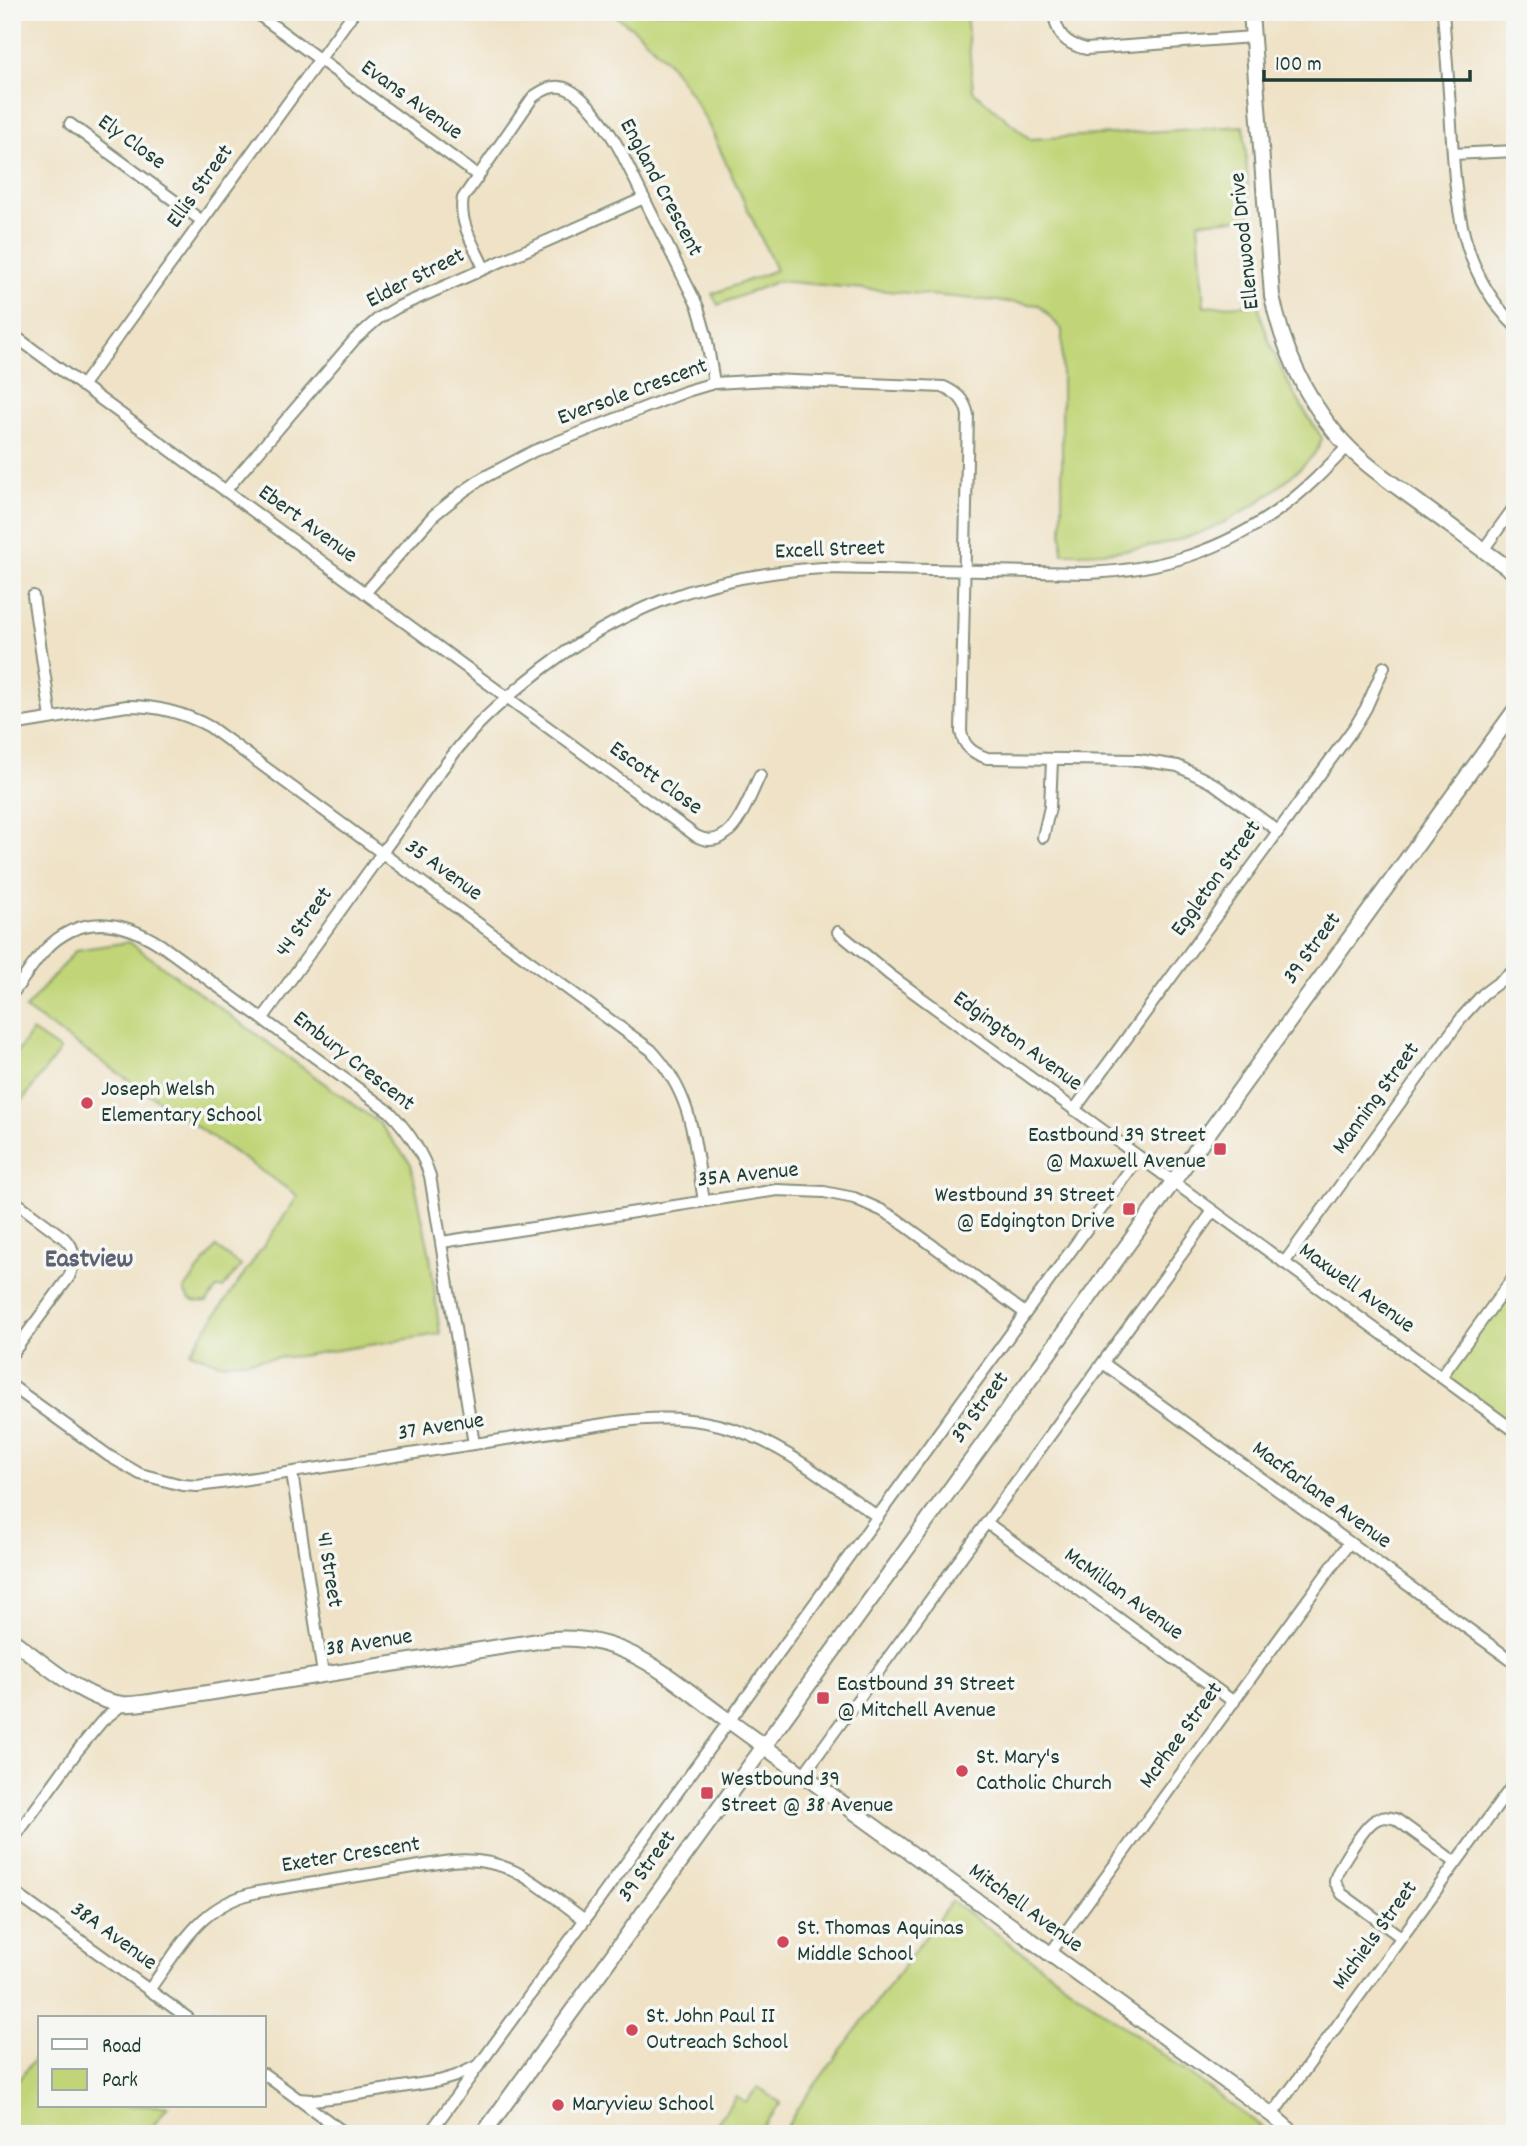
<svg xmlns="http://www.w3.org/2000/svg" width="1527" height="2146" viewBox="0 0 1527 2146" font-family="Dekko,sans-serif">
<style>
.green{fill:#c1d578;stroke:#708956;stroke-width:2}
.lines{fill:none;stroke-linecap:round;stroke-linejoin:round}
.minor-casing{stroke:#87907d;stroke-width:14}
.tertiary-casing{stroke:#87907d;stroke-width:18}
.minor{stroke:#fff;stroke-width:10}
.tertiary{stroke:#fff;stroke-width:14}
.poi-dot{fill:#d1495b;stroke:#f6f6f2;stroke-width:2.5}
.labels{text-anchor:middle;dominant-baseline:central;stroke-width:7;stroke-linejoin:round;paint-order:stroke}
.street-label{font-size:23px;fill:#1f3d34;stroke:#f6f6f2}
.poi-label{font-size:23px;fill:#1f3d34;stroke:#f6f6f2;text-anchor:start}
.quarter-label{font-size:26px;font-weight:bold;fill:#5e6275;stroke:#f6f6f2}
</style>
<rect width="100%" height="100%" fill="#f6f6f2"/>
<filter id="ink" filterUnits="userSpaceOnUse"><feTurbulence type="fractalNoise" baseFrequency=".0143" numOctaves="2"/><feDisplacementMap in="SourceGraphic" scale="14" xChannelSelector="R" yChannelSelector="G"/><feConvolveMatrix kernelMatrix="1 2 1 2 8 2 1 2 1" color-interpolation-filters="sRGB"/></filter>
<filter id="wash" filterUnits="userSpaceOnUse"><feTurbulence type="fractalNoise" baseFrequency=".00686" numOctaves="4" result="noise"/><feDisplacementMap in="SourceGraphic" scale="28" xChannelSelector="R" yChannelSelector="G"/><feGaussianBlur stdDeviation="1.57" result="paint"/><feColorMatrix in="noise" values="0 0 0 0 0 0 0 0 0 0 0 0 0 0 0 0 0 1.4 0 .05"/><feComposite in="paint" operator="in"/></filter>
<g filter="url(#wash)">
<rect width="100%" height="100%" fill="#efe2c6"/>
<!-- green -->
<g class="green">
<path d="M 610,12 L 966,12 L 973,91 L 1030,139 L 1244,126 L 1250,218 L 1198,222 L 1204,307 L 1258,304 C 1269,354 1294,396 1322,438 C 1318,455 1302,466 1289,478 C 1221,538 1151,554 1062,553 L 1062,330 L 1039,305 L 778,281 L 718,305 L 712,294 L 776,270 L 708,124 L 692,96 L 669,63 L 638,32 Z"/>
<path d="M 129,942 L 379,1123 L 411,1164 L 430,1256 L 440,1334 L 299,1356 L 219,1363 L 190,1352 L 298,1196 L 25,1009 L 76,950 Z"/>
<path d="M 32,1031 L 60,1050 L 17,1108 L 12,1104 L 12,1060 Z"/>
<path d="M 216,1247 L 241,1266 L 223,1288 L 217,1288 L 207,1302 C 196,1303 188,1302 184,1290 Z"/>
<path d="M 1515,1275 L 1515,1431 L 1441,1377 Z"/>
<path d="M 952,1901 L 1263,2128 L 1269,2134 L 783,2134 L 797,2109 Z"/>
<path d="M 40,2051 L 40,2106 L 168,2106 L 147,2134 L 12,2134 L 12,2089 Z"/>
<path d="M 758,2087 L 781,2103 L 756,2134 L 730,2134 L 717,2123 L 736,2096 L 746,2102 Z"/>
</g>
</g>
<g filter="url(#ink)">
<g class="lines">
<!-- minor casing -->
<g class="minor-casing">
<g id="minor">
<path d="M 255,12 L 477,175"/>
<path d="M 1054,12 C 1056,34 1065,44 1086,49 L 1253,37"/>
<path d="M 1443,12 C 1446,50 1449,88 1451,125 C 1456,200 1458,269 1515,326"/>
<path d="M 70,124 L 202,221"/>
<path d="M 1453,154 L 1515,151"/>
<path d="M 484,268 C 475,247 458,222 463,198 L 533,97 C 543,90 553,84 565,88 C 587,96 610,132 621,152 L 698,307 L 706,335 L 714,383"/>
<path d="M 12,334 L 696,836 C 732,855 748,799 760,775"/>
<path d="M 82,386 L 354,12"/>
<path d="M 225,491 L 355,339 L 379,318 L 398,307 L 644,198"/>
<path d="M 1483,550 L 1515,506"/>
<path d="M 365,593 L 434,515 L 464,491 L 483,478 L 534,451 L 687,391 L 714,383 L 770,380 L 944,387 C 957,393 965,400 968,415 L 961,732 C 964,747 973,753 987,758 L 1139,760 L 1178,766 L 1214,784 L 1278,831"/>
<path d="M 33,596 L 51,718"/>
<path d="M 12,725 L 127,706 C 157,706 183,712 210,727 L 651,1050 C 694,1096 694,1142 704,1201"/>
<path d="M 1043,837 L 1050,807 L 1052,760"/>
<path d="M 838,932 L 890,975 L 1515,1431"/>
<path d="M 12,994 C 23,980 33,963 45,950 C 80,913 122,920 161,945 L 390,1112 C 408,1131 422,1151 430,1176 L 474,1444"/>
<path d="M 263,1018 C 303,962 344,906 384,850 C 414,809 442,765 476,727 C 492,710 509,696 527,681 C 617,607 707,575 823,568 L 1087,573 C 1160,570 1221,552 1281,508 C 1306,490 1327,468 1348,446"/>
<path d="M 1074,1110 L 1356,725 L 1366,708 L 1384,667"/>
<path d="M 12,1199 L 64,1238 L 71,1246 L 75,1260 L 69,1277 L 12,1354"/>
<path d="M 442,1242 L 777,1190 L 824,1192 L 854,1198 L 881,1210 L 895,1218 L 1025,1313"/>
<path d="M 1284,1263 L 1463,1016 L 1483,994 L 1515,970"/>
<path d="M 1103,1363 L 1515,1663"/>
<path d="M 1441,1377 L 1515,1275"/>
<path d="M 12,1386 L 109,1456 L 140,1474 L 182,1485 L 197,1486 L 228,1482 L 617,1422 C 736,1405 788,1452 878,1517"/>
<path d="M 292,1473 L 323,1674"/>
<path d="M 987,1523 L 1234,1702"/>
<path d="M 803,1775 L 1213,1211"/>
<path d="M 12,1841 L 78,1750 L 102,1721 L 123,1704"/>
<path d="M 12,1891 L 188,2018"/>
<path d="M 1401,1937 L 1342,1894 L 1335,1882 C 1335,1870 1364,1828 1374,1821 C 1381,1816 1388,1817 1396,1819 L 1455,1862"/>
<path d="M 1049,1955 L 1349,1543"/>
<path d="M 149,1990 C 182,1945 200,1904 258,1892 L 451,1861 C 511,1855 539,1887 585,1920"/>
<path d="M 264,2074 L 346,2134"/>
<path d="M 298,2099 L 312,2100 L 339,2097 L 439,2081 L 456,2076 L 479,2065"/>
<path d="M 1272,2115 L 1515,1782"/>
<path d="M 429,2134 L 1139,1157"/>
</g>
</g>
<!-- tertiary casing -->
<g class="tertiary-casing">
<g id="tertiary">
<path d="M 1251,12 L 1272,296 C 1282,345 1304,396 1337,435 C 1359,461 1388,480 1415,500 C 1448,524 1481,549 1515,573"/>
<path d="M 12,1640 C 43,1662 83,1700 122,1704 C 131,1705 141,1703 150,1702 L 551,1639 C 628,1633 671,1680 729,1721 L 1272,2115 L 1294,2134"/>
<path d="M 483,2134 L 1515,710"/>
</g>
</g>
<!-- minor -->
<use href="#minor" class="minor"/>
<!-- tertiary -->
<use href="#tertiary" class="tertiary"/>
</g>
</g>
<!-- markers -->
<g class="poi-dot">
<circle cx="87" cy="1103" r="7"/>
<rect x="1213" y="1142" width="14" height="14" rx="3.5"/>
<rect x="1122" y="1202" width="14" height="14" rx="3.5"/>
<rect x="816" y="1691" width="14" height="14" rx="3.5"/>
<circle cx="962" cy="1771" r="7"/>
<rect x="700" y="1786" width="14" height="14" rx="3.5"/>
<circle cx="783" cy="1942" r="7"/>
<circle cx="632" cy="2030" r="7"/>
<circle cx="558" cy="2105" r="7"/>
</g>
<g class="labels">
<!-- street labels -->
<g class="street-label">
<text transform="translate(411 101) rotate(36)">Evans Avenue</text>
<text transform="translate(131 143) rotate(36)">Ely Close</text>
<text transform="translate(201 187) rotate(-54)">Ellis Street</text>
<text transform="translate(660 188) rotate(62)">England Crescent</text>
<text transform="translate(1246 241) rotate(-96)">Ellenwood Drive</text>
<text transform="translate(416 279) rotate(-27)">Elder Street</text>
<text transform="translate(633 393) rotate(-20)">Eversole Crescent</text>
<text transform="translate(307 525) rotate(36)">Ebert Avenue</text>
<text transform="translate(830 551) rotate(-2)">Excell Street</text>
<text transform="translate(655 779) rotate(36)">Escott Close</text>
<text transform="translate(443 871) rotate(36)">35 Avenue</text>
<text transform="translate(1217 879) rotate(-54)">Eggleton Street</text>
<text transform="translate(305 923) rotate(-54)">44 Street</text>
<text transform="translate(1313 949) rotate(-54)">39 Street</text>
<text transform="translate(1017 1042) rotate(36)">Edgington Avenue</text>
<text transform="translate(353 1062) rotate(38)">Embury Crescent</text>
<text transform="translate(1377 1099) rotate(-54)">Manning Street</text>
<text transform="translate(748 1176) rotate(-6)">35A Avenue</text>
<text transform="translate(1356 1289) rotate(36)">Maxwell Avenue</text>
<text transform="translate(981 1408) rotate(-54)">39 Street</text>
<text transform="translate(441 1428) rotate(-9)">37 Avenue</text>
<text transform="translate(1321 1496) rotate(36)">Macfarlane Avenue</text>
<text transform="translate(328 1570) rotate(81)">41 Street</text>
<text transform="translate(1123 1595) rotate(36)">McMillan Avenue</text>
<text transform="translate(369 1644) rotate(-9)">38 Avenue</text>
<text transform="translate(1182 1736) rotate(-54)">McPhee Street</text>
<text transform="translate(351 1856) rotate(-9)">Exeter Crescent</text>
<text transform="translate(648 1867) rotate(-54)">39 Street</text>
<text transform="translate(1025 1909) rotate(36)">Mitchell Avenue</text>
<text transform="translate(1376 1936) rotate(-54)">Michiels Street</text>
<text transform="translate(113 1937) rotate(36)">38A Avenue</text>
</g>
<!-- poi labels -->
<g class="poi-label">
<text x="101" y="1090">Joseph Welsh<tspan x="101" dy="26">Elementary School</tspan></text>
<text x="1206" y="1136" text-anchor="end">Eastbound 39 Street<tspan x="1206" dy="26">@ Maxwell Avenue</tspan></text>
<text x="1115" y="1196" text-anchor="end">Westbound 39 Street<tspan x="1115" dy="26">@ Edgington Drive</tspan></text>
<text x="837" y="1685">Eastbound 39 Street<tspan x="837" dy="26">@ Mitchell Avenue</tspan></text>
<text x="976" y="1758">St. Mary's<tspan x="976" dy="26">Catholic Church</tspan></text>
<text x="721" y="1780">Westbound 39<tspan x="721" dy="26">Street @ 38 Avenue</tspan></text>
<text x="797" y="1929">St. Thomas Aquinas<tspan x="797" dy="26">Middle School</tspan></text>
<text x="646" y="2017">St. John Paul II<tspan x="646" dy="26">Outreach School</tspan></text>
<text x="572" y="2105">Maryview School</text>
</g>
<!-- quarter labels -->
<g class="quarter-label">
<text x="89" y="1260">Eastview</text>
</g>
</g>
<!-- margin -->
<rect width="1527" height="2146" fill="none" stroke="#f6f6f2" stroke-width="42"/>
<!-- legend -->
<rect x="38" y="2016" width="228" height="91" fill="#f6f6f2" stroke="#a0aca6" stroke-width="2"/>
<rect x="52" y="2039" width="35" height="10" fill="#ffffff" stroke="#a0aca6" stroke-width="2"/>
<text x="102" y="2052" font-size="21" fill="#1f3d34">Road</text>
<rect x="52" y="2069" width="35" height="21" fill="#c1d578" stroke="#a0aca6" stroke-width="2"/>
<text x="102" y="2086" font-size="21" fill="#1f3d34">Park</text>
<!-- scale -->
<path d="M1264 70v10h206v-10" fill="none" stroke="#1f3d34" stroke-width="3.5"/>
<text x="1275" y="70" font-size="21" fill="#1f3d34" stroke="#f6f6f2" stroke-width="5" paint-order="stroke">100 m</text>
</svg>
